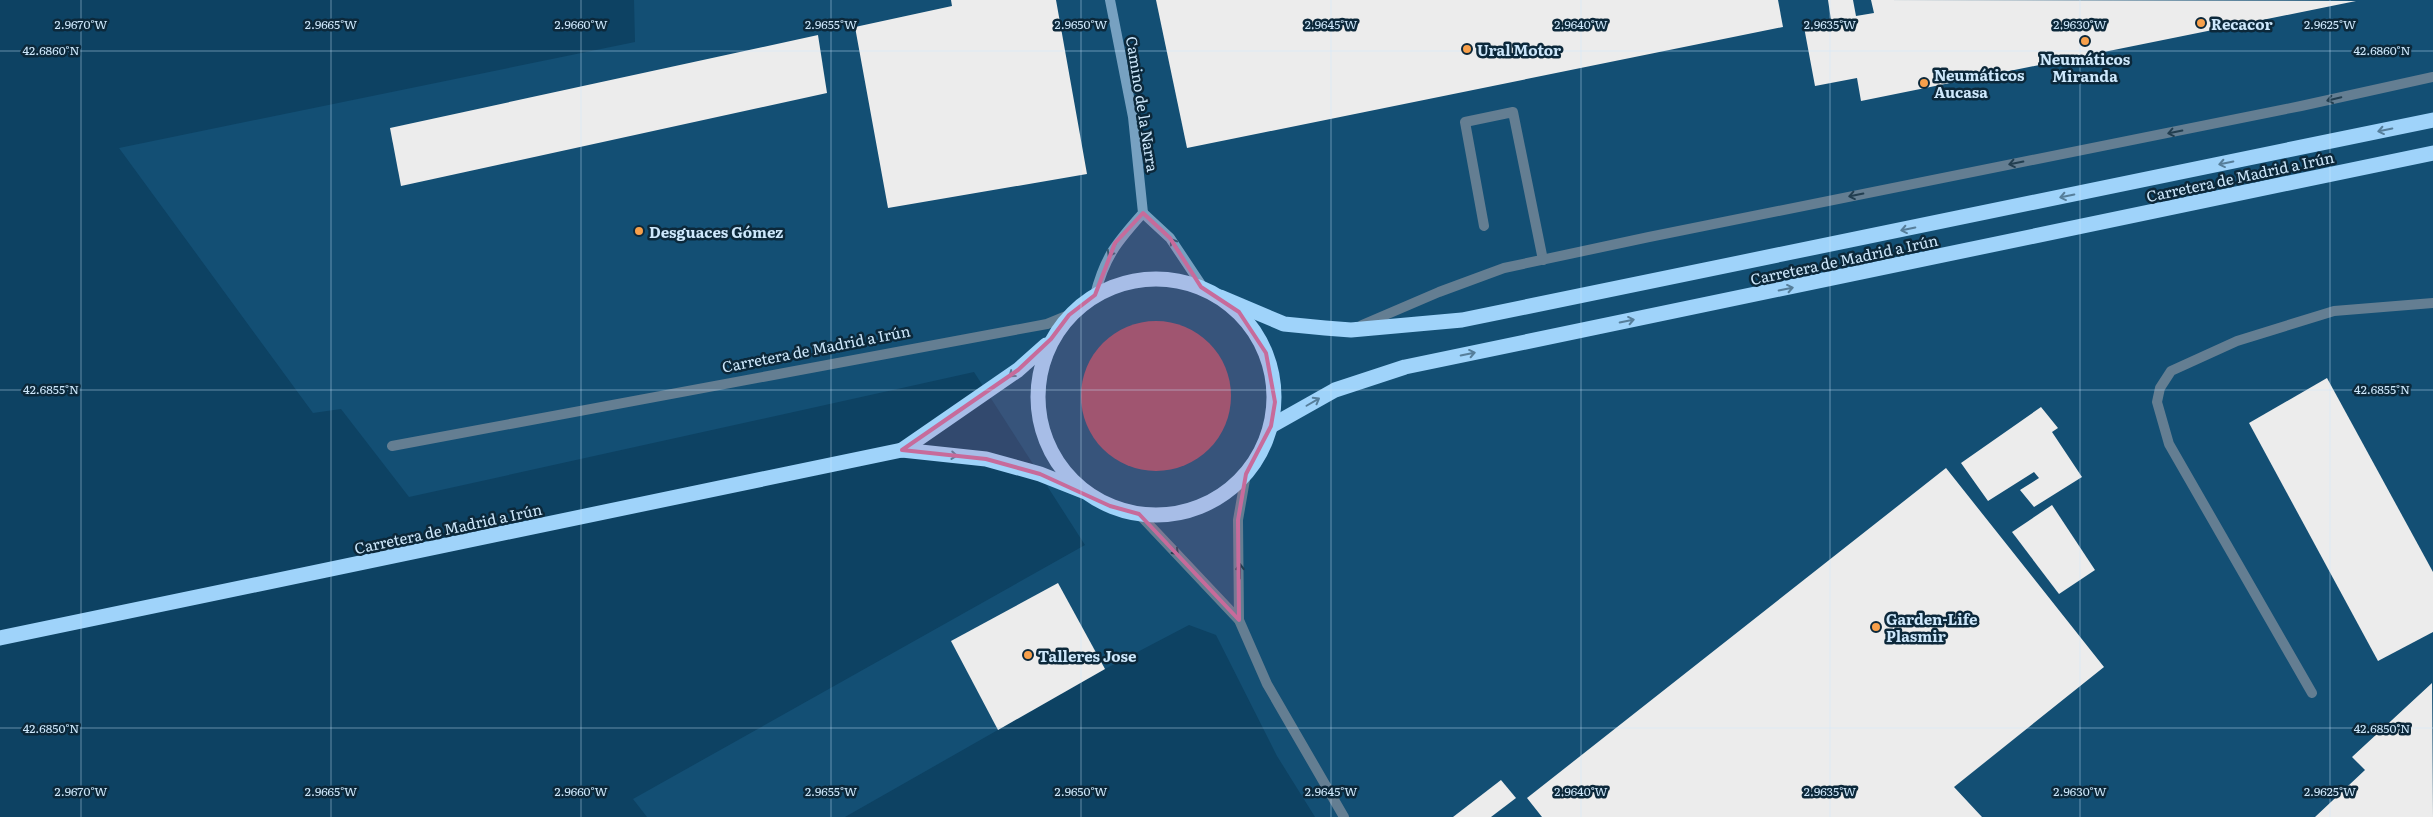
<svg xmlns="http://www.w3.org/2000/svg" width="2433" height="817" viewBox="0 0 2433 817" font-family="Literata,serif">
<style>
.built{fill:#134f74}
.green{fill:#975066}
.building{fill:#ececec}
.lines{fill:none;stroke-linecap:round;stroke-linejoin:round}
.lane{stroke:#647e92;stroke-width:10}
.street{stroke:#647e92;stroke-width:10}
.secondary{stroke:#77a1c1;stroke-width:10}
.highway{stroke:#9fd3fa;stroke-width:15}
.oneway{stroke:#223e50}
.oneway2{stroke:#567e9a}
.oneway3{stroke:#375870}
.marked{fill:#c76b9b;fill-opacity:0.2;stroke:#c76b9b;stroke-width:4;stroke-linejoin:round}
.ticks{fill:none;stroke:#cee8fc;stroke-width:1;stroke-opacity:0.45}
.poi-dot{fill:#f8a04b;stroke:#0c283a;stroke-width:2}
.labels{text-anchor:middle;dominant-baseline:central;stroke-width:5;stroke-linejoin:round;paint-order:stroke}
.poi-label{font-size:15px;font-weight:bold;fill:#cee8fc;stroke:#0c283a;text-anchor:start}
.street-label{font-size:15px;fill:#cee8fc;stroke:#0c283a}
.ticks-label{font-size:12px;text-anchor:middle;fill:#cee8fc;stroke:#0c283a;stroke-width:5;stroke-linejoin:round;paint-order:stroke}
</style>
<rect width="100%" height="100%" fill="#0d4263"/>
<!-- built -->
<path class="built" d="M 634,0 L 2433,0 L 2433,817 L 1315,817 L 1277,756 L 1216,635 L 1189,625 L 1105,669 L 845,817 L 647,817 L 633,799 L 1085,545 L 974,372 L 409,497 L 341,409 L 313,413 L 119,148 L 635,42 Z"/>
<!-- green -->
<circle class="green" cx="1156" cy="396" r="75"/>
<!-- building -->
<g class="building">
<path d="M 951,0 L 1056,0 L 1087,174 L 888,208 L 855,27 L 952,6 Z"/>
<path d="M 1156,0 L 1778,0 L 1783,27 L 1187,148 Z"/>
<path d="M 1828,0 L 1853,0 L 1856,16 L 1874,13 L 1871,0 L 2356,1 L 1861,101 L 1857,78 L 1815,86 L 1804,27 L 1831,20 Z"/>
<path d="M 818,35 L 827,93 L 401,186 L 390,128 Z"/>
<path d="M 2327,378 L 2433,572 L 2433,632 L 2378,661 L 2249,423 Z"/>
<path d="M 2041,407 L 2058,428 L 2052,432 L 2082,477 L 2034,507 L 2020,490 L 2039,478 L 2034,472 L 1988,501 L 1961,463 Z"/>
<path d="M 1946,468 L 2104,667 L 1954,787 L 1982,817 L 1542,817 L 1527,798 Z"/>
<path d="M 2052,505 L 2095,570 L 2059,594 L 2012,532 Z"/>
<path d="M 1058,583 L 1105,669 L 998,730 L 951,641 Z"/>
<path d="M 2432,683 L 2433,817 L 2315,817 L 2365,770 L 2352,757 Z"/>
<path d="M 1501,780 L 1516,798 L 1491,817 L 1453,817 Z"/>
</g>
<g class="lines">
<!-- lane -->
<g class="lane">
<path d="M 1484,226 L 1465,122 L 1513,112 L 1543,260"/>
<path d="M 1362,325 L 1439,292 L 1504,268 L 1649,237 L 2301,106 L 2433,77"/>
<path d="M 392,446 L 1047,324 L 1069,315"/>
<path d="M 2312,693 L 2169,444 L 2157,402 L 2160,388 L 2171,371 L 2237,341 L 2334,311 L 2433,303"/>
</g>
<!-- street -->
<g class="street">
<path d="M 1139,514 L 1239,620 L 1267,684 L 1344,817"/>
<path d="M 1239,620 L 1238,520 L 1246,474"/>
</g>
<!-- secondary -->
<g class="secondary">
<path d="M 1143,213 L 1170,238 L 1200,283"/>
<path d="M 1095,295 C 1105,256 1117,242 1143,213 L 1133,117 L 1110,0"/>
</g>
<!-- highway -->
<g class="highway">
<circle cx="1156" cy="397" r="118"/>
<path d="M 1220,297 L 1284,324 L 1325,328 L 1351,330 L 1462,320 L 2433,120"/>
<path d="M 1271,426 L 1335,390 L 1405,367 L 2433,153"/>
<path d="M 902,450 L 1018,370 L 1046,345"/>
<path d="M 0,638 L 902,450 L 986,459 L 1040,474 L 1083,491"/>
</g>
</g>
<!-- one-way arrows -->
<defs><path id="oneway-shaft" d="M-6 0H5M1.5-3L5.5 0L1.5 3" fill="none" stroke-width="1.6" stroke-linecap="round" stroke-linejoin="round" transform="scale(1.25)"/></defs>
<g class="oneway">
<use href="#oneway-shaft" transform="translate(2334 99) rotate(167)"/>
<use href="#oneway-shaft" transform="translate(2175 132) rotate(169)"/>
<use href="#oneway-shaft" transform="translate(2016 163) rotate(169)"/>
<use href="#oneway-shaft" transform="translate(1856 195) rotate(169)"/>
<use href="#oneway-shaft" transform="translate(1173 549) rotate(46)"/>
<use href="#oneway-shaft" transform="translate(1240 571) rotate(-90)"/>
</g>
<g class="oneway2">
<use href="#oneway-shaft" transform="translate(2385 130) rotate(168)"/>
<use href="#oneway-shaft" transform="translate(2226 163) rotate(168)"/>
<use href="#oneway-shaft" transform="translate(2067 196) rotate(168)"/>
<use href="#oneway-shaft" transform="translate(1908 229) rotate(168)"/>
<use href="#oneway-shaft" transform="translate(1786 289) rotate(-12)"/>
<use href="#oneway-shaft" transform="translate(1627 321) rotate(-12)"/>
<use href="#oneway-shaft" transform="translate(1468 354) rotate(-12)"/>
<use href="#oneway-shaft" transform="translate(1015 372) rotate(143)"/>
<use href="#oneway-shaft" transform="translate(1313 402) rotate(-30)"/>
<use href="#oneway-shaft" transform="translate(950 455) rotate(6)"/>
</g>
<g class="oneway3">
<use href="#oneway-shaft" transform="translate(1175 245) rotate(-124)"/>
<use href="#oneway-shaft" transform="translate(1112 250) rotate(119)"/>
</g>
<!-- marked area -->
<path class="marked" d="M 1143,213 L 1170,238 L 1201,287 L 1239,312 L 1266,353 L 1275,402 L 1271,426 L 1246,474 L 1238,520 L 1239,620 L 1139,514 L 1110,506 L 1040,474 L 986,459 L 902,450 L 1018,370 L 1051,339 L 1069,315 L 1095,295 L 1115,243 Z"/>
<!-- ticks -->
<path class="ticks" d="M 81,0 L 81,817M 331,0 L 331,817M 581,0 L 581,817M 831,0 L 831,817M 1081,0 L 1081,817M 1331,0 L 1331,817M 1581,0 L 1581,817M 1830,0 L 1830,817M 2080,0 L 2080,817M 2330,0 L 2330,817M 0,51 L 2433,51M 0,390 L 2433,390M 0,728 L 2433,728"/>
<!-- markers -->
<g class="poi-dot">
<circle cx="2201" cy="23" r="5"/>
<circle cx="2085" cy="41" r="5"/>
<circle cx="1467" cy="49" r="5"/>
<circle cx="1924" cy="83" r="5"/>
<circle cx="639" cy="231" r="5"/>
<circle cx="1876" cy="627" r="5"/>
<circle cx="1028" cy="655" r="5"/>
</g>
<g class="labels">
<!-- poi labels -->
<g class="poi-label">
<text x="2211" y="23">Recacor</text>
<text x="1477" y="49">Ural Motor</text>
<text x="2085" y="58" text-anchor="middle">Neumáticos<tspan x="2085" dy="17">Miranda</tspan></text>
<text x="1934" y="74">Neumáticos<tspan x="1934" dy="17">Aucasa</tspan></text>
<text x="649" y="231">Desguaces Gómez</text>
<text x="1886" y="618">Garden-Life<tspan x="1886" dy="17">Plasmir</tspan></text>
<text x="1038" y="655">Talleres Jose</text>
</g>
<!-- street labels -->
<g class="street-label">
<text transform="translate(1143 104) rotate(81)">Camino de la Narra</text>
<text transform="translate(2240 176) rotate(-12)">Carretera de Madrid a Irún</text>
<text transform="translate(1844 259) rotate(-12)">Carretera de Madrid a Irún</text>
<text transform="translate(816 348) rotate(-11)">Carretera de Madrid a Irún</text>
<text transform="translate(448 528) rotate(-12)">Carretera de Madrid a Irún</text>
</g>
</g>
<g class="ticks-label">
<text x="81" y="29">2.9670°W</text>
<text x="331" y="29">2.9665°W</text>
<text x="581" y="29">2.9660°W</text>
<text x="831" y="29">2.9655°W</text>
<text x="1081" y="29">2.9650°W</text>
<text x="1331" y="29">2.9645°W</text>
<text x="1581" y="29">2.9640°W</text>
<text x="1830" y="29">2.9635°W</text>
<text x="2080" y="29">2.9630°W</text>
<text x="2330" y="29">2.9625°W</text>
<text x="51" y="55">42.6860°N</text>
<text x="2382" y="55">42.6860°N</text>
<text x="51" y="394">42.6855°N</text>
<text x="2382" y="394">42.6855°N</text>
<text x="51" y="733">42.6850°N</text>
<text x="2382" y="733">42.6850°N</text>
<text x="81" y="796">2.9670°W</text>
<text x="331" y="796">2.9665°W</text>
<text x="581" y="796">2.9660°W</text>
<text x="831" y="796">2.9655°W</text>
<text x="1081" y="796">2.9650°W</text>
<text x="1331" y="796">2.9645°W</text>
<text x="1581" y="796">2.9640°W</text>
<text x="1830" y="796">2.9635°W</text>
<text x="2080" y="796">2.9630°W</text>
<text x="2330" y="796">2.9625°W</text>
</g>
</svg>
